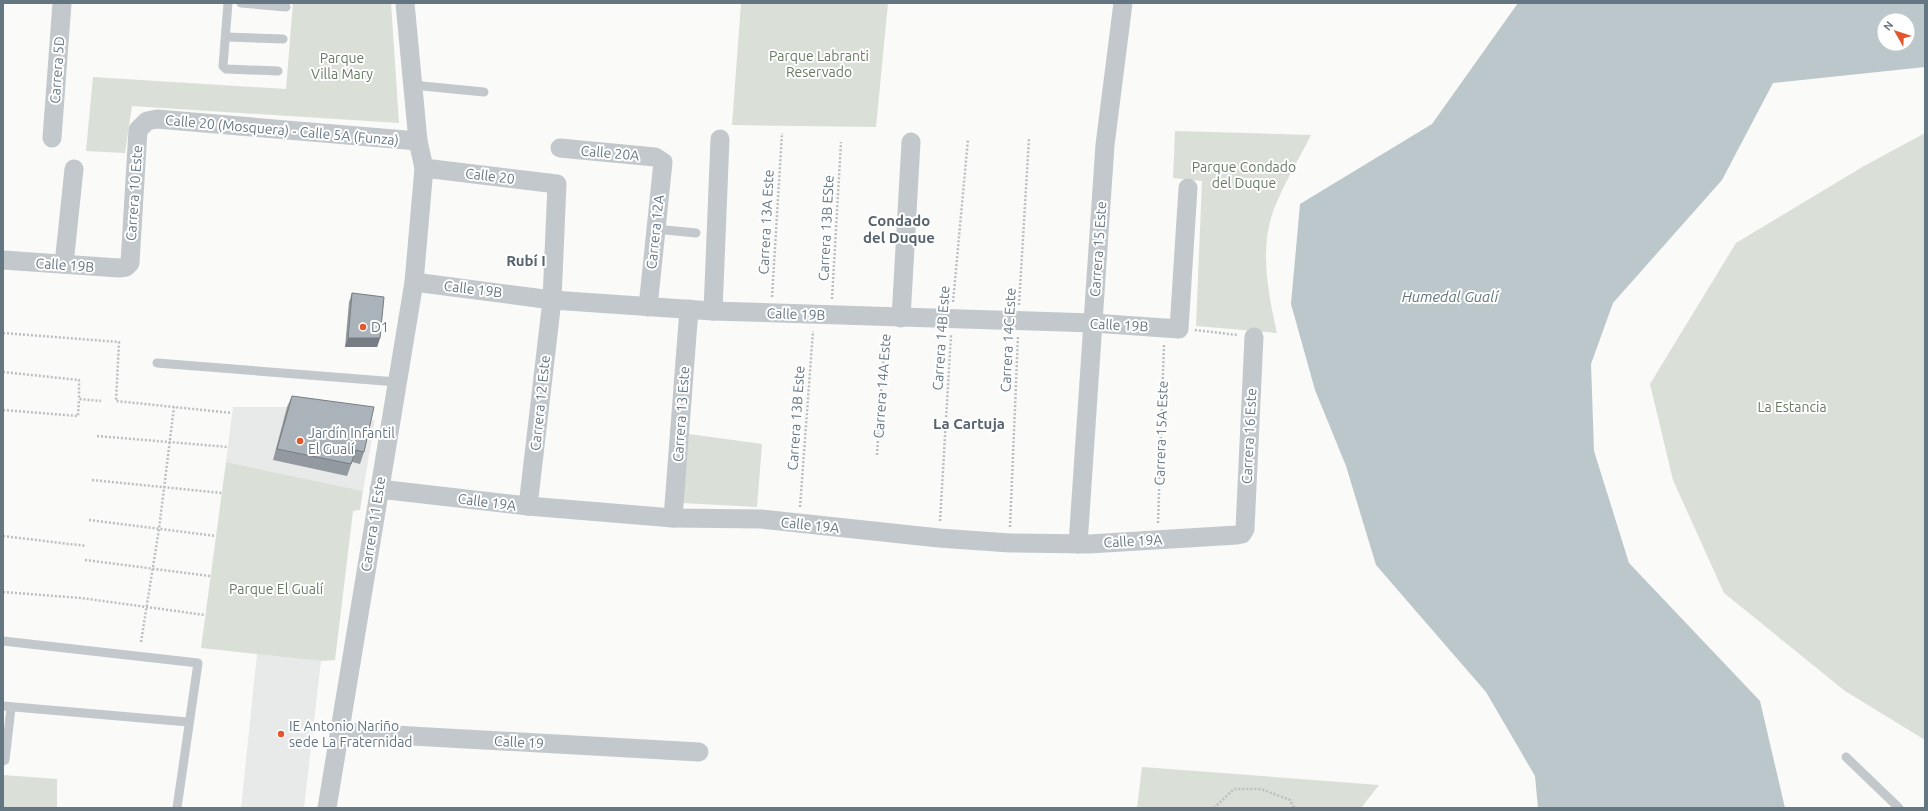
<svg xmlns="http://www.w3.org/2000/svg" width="1928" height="811" viewBox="0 0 1928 811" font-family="Ubuntu,sans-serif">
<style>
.built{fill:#e8e9e9}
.green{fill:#dadfd7}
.water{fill:#bbc7cb;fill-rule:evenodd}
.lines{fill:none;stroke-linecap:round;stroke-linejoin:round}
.path{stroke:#bbbfc2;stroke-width:2.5;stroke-dasharray:2 2;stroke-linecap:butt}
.lane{stroke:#c3c8cc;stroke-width:9}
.street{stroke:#c3c8cc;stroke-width:19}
.wall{fill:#929a9f}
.shaded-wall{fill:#777d82}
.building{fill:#aab3b9;stroke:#777d82}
.poi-dot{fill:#e4572e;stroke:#fff;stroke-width:1.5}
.labels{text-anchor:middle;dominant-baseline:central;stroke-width:4;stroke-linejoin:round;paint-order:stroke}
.park-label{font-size:14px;fill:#687a64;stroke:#fff}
.street-label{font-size:14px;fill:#657683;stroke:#fff}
.poi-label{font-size:14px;fill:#657683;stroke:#fff;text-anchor:start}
.neighbourhood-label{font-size:15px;font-weight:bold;fill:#57646e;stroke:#fff}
.water-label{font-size:15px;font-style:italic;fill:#60757c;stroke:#fff}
</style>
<rect width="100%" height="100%" fill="#fafaf8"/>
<!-- built -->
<g class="built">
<path d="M 233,407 L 287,407 L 375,420 L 363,491 L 226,462 Z"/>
<path d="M 257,654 L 321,661 L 304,808 L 241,808 Z"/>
</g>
<!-- green -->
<g class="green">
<path d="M 293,3 L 391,3 L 399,123 L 132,106 L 125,153 L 86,151 L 93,77 L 286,89 Z"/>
<path d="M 741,3 L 888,3 L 876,127 L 732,125 Z"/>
<path d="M 1175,131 L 1311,135 C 1299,159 1284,183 1274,209 C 1259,248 1268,293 1277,333 L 1196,326 L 1202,181 L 1173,178 Z"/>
<path d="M 1925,133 L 1925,740 L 1845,691 L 1724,593 L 1673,480 L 1650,384 L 1736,243 L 1864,166 Z"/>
<path d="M 689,434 L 762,444 L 757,507 L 682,503 Z"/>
<path d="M 226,462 L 363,491 L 360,510 L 353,511 L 335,660 L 321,661 L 201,648 Z"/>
<path d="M 1142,767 L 1379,785 L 1361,808 L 1137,808 Z"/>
<path d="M 3,775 L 57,779 L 57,808 L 3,808 Z"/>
</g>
<!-- water -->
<path class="water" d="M 1518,3 L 1925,3 L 1925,67 L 1773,83 L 1722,180 L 1613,303 L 1591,364 L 1594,451 L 1629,563 L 1760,701 L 1785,808 L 1538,808 L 1535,776 L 1486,692 L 1376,565 L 1346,466 L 1315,390 L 1291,304 L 1300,204 L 1432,124 ZM 1884,20 L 1908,20 L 1908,44 L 1884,44 Z"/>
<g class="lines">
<!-- path -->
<g class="path">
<path d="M 772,297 L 782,133"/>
<path d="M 832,299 L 841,142"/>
<path d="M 953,302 L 968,139"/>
<path d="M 1019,305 L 1029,138"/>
<path d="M 1195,330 L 1238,335"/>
<path d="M 3,333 L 119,342 L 116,401 L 232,413"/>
<path d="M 3,372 L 79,380 L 79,399 L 101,401"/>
<path d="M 3,410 L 78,416 L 79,399"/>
<path d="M 97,436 L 228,447"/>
<path d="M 877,455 L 885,333"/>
<path d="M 92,480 L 222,493"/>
<path d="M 800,507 L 813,331"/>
<path d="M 89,520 L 216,536"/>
<path d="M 940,521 L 951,335"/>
<path d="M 1158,523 L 1164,344"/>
<path d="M 1010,527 L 1018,336"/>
<path d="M 3,536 L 86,546"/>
<path d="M 85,560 L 210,576"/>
<path d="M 3,592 L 81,598 L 205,615"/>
<path d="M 141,642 L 159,529 L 174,407"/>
<path d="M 1214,808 L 1234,789 L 1261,789 L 1290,800 L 1294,808"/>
</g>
<!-- lane -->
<g class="lane">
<path d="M 228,3 L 223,66 L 226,69 L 278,71"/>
<path d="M 241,3 L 286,7"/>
<path d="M 226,37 L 283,39"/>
<path d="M 412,85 L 484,92"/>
<path d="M 655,229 L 696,233"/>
<path d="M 157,363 L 397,382"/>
<path d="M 3,641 L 198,663 L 177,808"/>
<path d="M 3,706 L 188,722"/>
<path d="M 1846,757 L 1899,808"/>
<path d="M 3,761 L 5,760 L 11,708"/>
</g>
<!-- street -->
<g class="street">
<path d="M 52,138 L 62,3"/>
<path d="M 560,148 L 655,157 L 663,162 L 648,307"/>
<path d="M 424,168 L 557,184 L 552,300 L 528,506"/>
<path d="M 3,260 L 119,268 L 126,267 L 130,263 L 138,130 L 147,121 L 157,119 L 418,141"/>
<path d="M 64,264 L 74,169"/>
<path d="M 414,282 L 552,300 L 713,311 L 1093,323 L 1179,329 L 1188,188"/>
<path d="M 713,311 L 720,139"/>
<path d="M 901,318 L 911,142"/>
<path d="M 379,489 L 528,506 L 673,518 L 761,519 L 939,538 L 1010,543 L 1089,544 L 1237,535 L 1242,534 L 1245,529 L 1254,337"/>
<path d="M 673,518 L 689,309"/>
<path d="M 1078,544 L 1105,145 L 1123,3"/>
<path d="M 340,732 L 699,752"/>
<path d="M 327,808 L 414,282 L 424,168 L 418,141 L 405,3"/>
</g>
</g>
<!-- wall -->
<g class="wall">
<path d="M 352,293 L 380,338 L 377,347 L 345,347 L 349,302 Z"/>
<path d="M 292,396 L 364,452 L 360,464 L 352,462 L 347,476 L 273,460 L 287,407 Z"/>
</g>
<!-- shaded-wall -->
<path class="shaded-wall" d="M 348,338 L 380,338 L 377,347 L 345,347 Z"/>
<!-- building -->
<g class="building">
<path d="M 352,293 L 384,297 L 380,338 L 348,338 Z"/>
<path d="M 292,396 L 374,407 L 364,452 L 356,450 L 351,464 L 277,449 Z"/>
</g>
<!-- markers -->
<g class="poi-dot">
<circle cx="363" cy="327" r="4"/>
<circle cx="300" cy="441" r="4"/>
<circle cx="281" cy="734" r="4"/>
</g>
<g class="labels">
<!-- park labels -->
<g class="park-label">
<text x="819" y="56">Parque Labranti<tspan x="819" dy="16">Reservado</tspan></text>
<text x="342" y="58">Parque<tspan x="342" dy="16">Villa Mary</tspan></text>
<text x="1244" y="167">Parque Condado<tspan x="1244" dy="16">del Duque</tspan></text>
<text x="1792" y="407">La Estancia</text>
<text x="276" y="589">Parque El Gualí</text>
</g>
<!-- street labels -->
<g class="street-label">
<text transform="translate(57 70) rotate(-86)">Carrera 5D</text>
<text transform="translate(282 130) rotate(5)">Calle 20 (Mosquera) - Calle 5A (Funza)</text>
<text transform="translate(610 153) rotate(5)">Calle 20A</text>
<text transform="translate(490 176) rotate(7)">Calle 20</text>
<text transform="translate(134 193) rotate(-86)">Carrera 10 Este</text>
<text transform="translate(766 222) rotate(-87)">Carrera 13A Este</text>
<text transform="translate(826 228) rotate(-87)">Carrera 13B ESte</text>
<text transform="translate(655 232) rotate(-84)">Carrera 12A</text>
<text transform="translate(1098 249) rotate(-86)">Carrera 15 Este</text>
<text transform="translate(65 265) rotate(4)">Calle 19B</text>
<text transform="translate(473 289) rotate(7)">Calle 19B</text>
<text transform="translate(796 314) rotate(2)">Calle 19B</text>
<text transform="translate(1119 325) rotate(3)">Calle 19B</text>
<text transform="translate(941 338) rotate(-86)">Carrera 14B Este</text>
<text transform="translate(1008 340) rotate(-87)">Carrera 14C Este</text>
<text transform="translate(882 386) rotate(-86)">Carrera 14A Este</text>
<text transform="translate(540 403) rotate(-84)">Carrera 12 Este</text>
<text transform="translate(681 414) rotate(-86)">Carrera 13 Este</text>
<text transform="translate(796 418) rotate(-86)">Carrera 13B Este</text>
<text transform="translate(1161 433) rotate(-88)">Carrera 15A Este</text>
<text transform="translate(1249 436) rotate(-87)">Carrera 16 Este</text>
<text transform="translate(487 502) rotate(7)">Calle 19A</text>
<text transform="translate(373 524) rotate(-81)">Carrera 11 Este</text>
<text transform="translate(810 525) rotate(6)">Calle 19A</text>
<text transform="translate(1133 541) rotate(-3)">Calle 19A</text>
<text transform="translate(519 742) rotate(3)">Calle 19</text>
</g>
<!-- poi labels -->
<g class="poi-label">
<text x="371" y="327">D1</text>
<text x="308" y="433">Jardín Infantil<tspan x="308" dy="16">El Gualí</tspan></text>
<text x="289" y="726">IE Antonio Nariño<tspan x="289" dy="16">sede La Fraternidad</tspan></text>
</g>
<!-- neighbourhood labels -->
<g class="neighbourhood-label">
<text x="899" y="220">Condado<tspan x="899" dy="17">del Duque</tspan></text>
<text x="526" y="260">Rubí I</text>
<text x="969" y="423">La Cartuja</text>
</g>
<!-- water labels -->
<g class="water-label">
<text x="1450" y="296">Humedal Gualí</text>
</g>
</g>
<!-- border -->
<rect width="1928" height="811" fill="none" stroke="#657683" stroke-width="8"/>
<!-- north arrow -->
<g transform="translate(1896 32) rotate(309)"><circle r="19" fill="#ffffff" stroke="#c1c8cd"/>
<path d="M0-3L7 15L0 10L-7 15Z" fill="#e4572e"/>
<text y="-6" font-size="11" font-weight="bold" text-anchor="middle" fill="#657683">N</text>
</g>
</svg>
